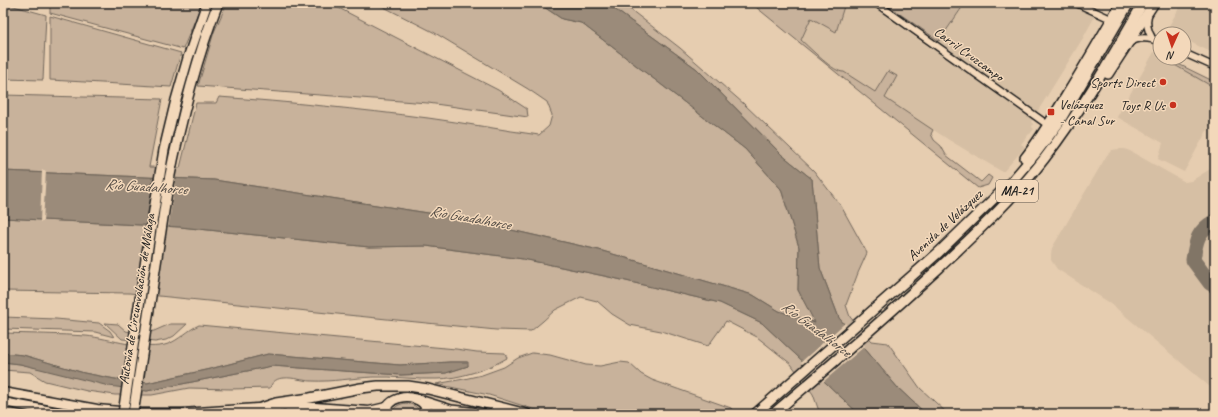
<svg xmlns="http://www.w3.org/2000/svg" width="1218" height="417" viewBox="0 0 1218 417" font-family="Caveat,sans-serif">
<style>
.built{fill:#d6bfa4}
.green{fill:#c8b29b;stroke:#72675c}
.water{fill:#9b8b7a;stroke:#685f54}
.pier{fill:#e6cdb0}
.lines{fill:none;stroke-linecap:round;stroke-linejoin:round}
.taxiway{stroke:#817466;stroke-width:15}
.minor-casing{stroke:#1c1c1c;stroke-width:9}
.major-casing{stroke:#1c1c1c;stroke-width:11}
.highway-casing{stroke:#1c1c1c;stroke-width:12}
.minor{stroke:#f3d8ba;stroke-width:6}
.major{stroke:#f3d8ba;stroke-width:8}
.highway{stroke:#f3d8ba;stroke-width:9}
.highway-bridge-casing{stroke:#1c1c1c;stroke-width:12;stroke-linecap:butt}
.highway-bridge{stroke:#f3d8ba;stroke-width:9}
.poi-dot{fill:#c8321e;stroke:#f3d8ba;stroke-width:1.5}
.labels{text-anchor:middle;dominant-baseline:central;stroke-width:3;stroke-linejoin:round;paint-order:stroke}
.shield{fill:#f3d8ba;stroke:#5c544b;stroke-width:1}
.shield-label{font-size:13px;font-weight:bold;fill:#1c1c1c}
.street-label{font-size:14px;fill:#1c1c1c;stroke:#f3d8ba}
.poi-label{font-size:14px;fill:#1c1c1c;stroke:#f3d8ba;text-anchor:end}
.water-label{font-size:15px;font-style:italic;fill:#4f4842;stroke:#f3d8ba}
</style>
<rect width="100%" height="100%" fill="#e6cdb0"/>
<filter id="ink" filterUnits="userSpaceOnUse"><feTurbulence type="fractalNoise" baseFrequency=".025" numOctaves="2"/><feDisplacementMap in="SourceGraphic" scale="8" xChannelSelector="R" yChannelSelector="G"/><feConvolveMatrix kernelMatrix="1 2 1 2 8 2 1 2 1" color-interpolation-filters="sRGB"/></filter>
<g filter="url(#ink)">
<!-- built -->
<g class="built">
<path d="M 845,3 L 868,3 L 933,50 L 965,3 L 1102,3 L 1083,38 L 1031,122 L 1033,124 L 1032,127 L 1034,129 L 1030,134 L 1029,134 L 1021,144 L 1025,147 L 1004,171 L 1001,171 L 949,140 L 844,72 L 841,72 L 825,62 L 801,40 L 811,17 L 836,32 Z"/>
<path d="M 1182,3 L 1215,3 L 1215,54 L 1184,39 L 1184,34 L 1173,34 L 1166,31 Z"/>
<path d="M 1154,52 L 1160,55 L 1160,58 L 1166,58 L 1166,60 L 1215,88 L 1215,116 L 1184,172 L 1158,159 L 1163,143 L 1117,117 Z"/>
<path d="M 1119,149 L 1124,149 L 1130,151 L 1185,182 L 1191,181 L 1215,166 L 1215,391 L 1110,303 L 1057,269 L 1051,260 L 1051,254 L 1052,248 L 1107,155 L 1112,150 Z"/>
</g>
<!-- green -->
<g class="green">
<path d="M 3,3 L 46,15 L 43,80 L 3,79 Z"/>
<path d="M 50,3 L 202,3 L 183,49 L 50,13 Z"/>
<path d="M 227,3 L 329,3 L 498,90 L 527,109 L 528,117 L 428,103 L 198,86 L 214,32 Z"/>
<path d="M 376,3 L 538,3 L 562,19 L 581,23 L 745,149 L 781,189 L 799,247 L 798,290 L 816,323 L 779,311 L 753,295 L 599,250 L 454,217 L 214,180 L 3,171 L 3,95 L 162,99 L 149,167 L 180,168 L 196,103 L 216,103 L 219,97 C 289,102 358,109 428,118 C 465,123 502,130 539,135 L 549,126 L 552,115 L 547,102 L 528,89 L 435,33 Z"/>
<path d="M 606,3 L 622,3 L 680,48 L 744,104 L 814,171 L 841,206 L 867,253 L 858,273 L 846,305 L 850,317 L 872,341 L 888,343 L 920,388 L 948,414 L 926,414 L 897,387 L 839,318 L 820,268 L 812,179 L 782,155 L 697,69 Z"/>
<path d="M 751,3 L 845,3 L 836,32 L 811,18 L 801,40 C 810,48 834,73 844,72 L 875,92 L 888,71 L 897,76 L 885,98 L 933,130 L 931,134 L 934,140 L 941,146 L 946,155 L 981,182 L 988,175 L 992,178 L 988,185 L 978,188 Z"/>
<path d="M 884,3 L 965,3 L 939,41 Z"/>
<path d="M 50,16 L 181,53 L 171,87 L 50,80 Z"/>
<path d="M 1166,58 L 1215,82 L 1213,87 L 1166,60 Z"/>
<path d="M 3,218 L 180,227 L 369,247 L 426,246 L 523,259 L 609,277 L 720,303 L 762,323 L 859,414 L 820,414 L 813,394 L 791,364 L 757,337 L 726,321 L 708,346 L 661,331 L 630,325 L 612,314 L 597,301 L 581,297 L 555,310 L 543,321 L 531,331 L 496,330 L 129,293 L 3,291 Z"/>
<path d="M 3,317 L 56,319 L 99,323 L 110,331 L 114,337 L 95,332 L 3,329 Z"/>
<path d="M 105,323 L 118,324 L 126,331 L 139,334 L 154,331 L 170,324 L 187,324 L 174,336 L 166,340 L 155,342 L 122,339 Z"/>
<path d="M 199,325 L 456,349 L 477,352 L 505,353 L 507,358 C 489,369 458,379 437,379 C 416,380 394,376 373,377 C 352,378 332,382 312,381 C 303,381 293,377 284,378 C 278,378 272,381 270,388 L 231,389 L 189,388 L 152,395 L 115,395 L 87,391 L 45,381 L 30,372 L 3,370 L 3,362 L 20,364 L 147,391 L 272,366 L 401,375 L 446,373 L 468,366 L 467,362 L 450,362 L 400,365 L 268,354 L 210,369 L 147,383 L 115,379 L 84,373 L 23,355 L 3,353 L 3,333 C 31,334 59,334 86,336 C 109,338 146,352 168,344 C 179,340 188,330 199,325 Z"/>
<path d="M 532,353 L 550,355 L 586,365 L 600,366 L 620,362 L 629,363 L 641,374 L 652,380 L 731,408 L 734,414 L 549,414 L 489,395 L 436,384 L 464,379 L 482,375 L 504,367 L 518,358 Z"/>
<path d="M 406,403 C 413,404 418,407 422,414 L 390,414 C 394,407 399,404 406,403 Z"/>
</g>
<!-- water -->
<g class="water">
<path d="M 538,3 L 606,3 L 697,69 L 782,155 L 812,179 L 820,268 L 839,318 L 897,387 L 926,414 L 859,414 L 762,323 L 720,303 L 609,277 L 523,259 L 426,246 L 369,247 L 180,227 L 3,218 L 3,171 L 214,180 L 454,217 L 599,250 L 753,295 L 779,311 L 815,323 L 798,290 L 799,247 L 781,189 L 745,149 L 581,23 L 562,19 Z"/>
<path d="M 3,353 L 23,355 L 84,373 L 115,379 L 147,383 L 210,369 L 268,354 L 400,365 L 450,362 L 468,362 L 468,366 L 446,373 L 401,375 L 272,366 L 147,391 L 109,386 L 20,364 L 3,362 Z"/>
</g>
<!-- pier -->
<g class="pier">
<path d="M 42,170 L 46,171 L 43,222 L 40,222 Z"/>
<path d="M 154,176 L 176,177 L 168,229 L 146,228 Z"/>
<path d="M 845,323 L 865,346 L 823,382 L 801,362 Z"/>
</g>
<g class="lines">
<!-- taxiway -->
<path class="taxiway" d="M 1215,221 C 1197,231 1196,241 1193,260 L 1210,283 L 1215,286"/>
<!-- minor casing -->
<g class="minor-casing">
<g id="minor">
<path d="M 876,3 L 1048,125"/>
<path d="M 1076,3 L 1111,19"/>
<path d="M 1148,15 C 1146,23 1147,30 1152,38"/>
<path d="M 1129,43 C 1139,36 1149,37 1160,42"/>
<path d="M 1184,53 L 1215,67"/>
</g>
</g>
<!-- major casing -->
<g class="major-casing">
<g id="major">
<path d="M 3,392 L 97,409 L 142,413 L 182,413 L 274,407 L 315,407 L 369,411 L 386,407"/>
<path d="M 3,402 L 68,414"/>
<path d="M 384,414 C 388,397 409,392 422,403 C 425,406 427,410 429,414"/>
</g>
</g>
<!-- highway casing -->
<g class="highway-casing">
<g id="highway">
<path d="M 1108,74 L 1154,3"/>
<path d="M 1025,158 C 1040,139 1053,117 1066,96 C 1085,66 1103,34 1121,3"/>
<path d="M 416,399 L 451,410 L 488,414"/>
<path d="M 261,408 L 276,403 L 310,398 L 361,388 L 378,386 L 408,386 L 428,389 L 456,396 L 527,414"/>
<path d="M 755,414 L 939,252 L 1012,181 L 1036,153 L 1058,124 L 1129,3"/>
<path d="M 773,414 C 829,367 885,318 939,268 C 975,234 1013,199 1044,159 C 1082,110 1112,57 1143,3"/>
</g>
</g>
<!-- minor -->
<use href="#minor" class="minor"/>
<!-- major -->
<use href="#major" class="major"/>
<!-- highway -->
<use href="#highway" class="highway"/>
<!-- highway-bridge casing -->
<g class="highway-bridge-casing">
<g id="highway-bridge">
<path d="M 123,414 L 146,259 L 164,150 L 176,100 L 188,58 L 207,3"/>
<path d="M 133,414 L 168,185 C 180,123 195,62 218,3"/>
</g>
</g>
<!-- highway-bridge -->
<use href="#highway-bridge" class="highway-bridge"/>
</g>
</g>
<!-- markers -->
<g class="poi-dot">
<circle cx="1163" cy="82" r="4"/>
<circle cx="1173" cy="105" r="4"/>
<rect x="1047" y="108" width="8" height="8" rx="2"/>
</g>
<g class="labels">
<!-- shield labels -->
<rect class="shield" x="996" y="180" width="42" height="22" rx="3"/>
<g class="shield-label">
<text x="1017" y="191">MA-21</text>
</g>
<!-- street labels -->
<g class="street-label">
<text transform="translate(969 54) rotate(36)">Carril Cruzcampo</text>
<text transform="translate(945 225) rotate(-43)">Avenida de Velázquez</text>
<text transform="translate(137 299) rotate(-81)">Autovía de Circunvalación de Málaga</text>
</g>
<!-- poi labels -->
<g class="poi-label">
<text x="1155" y="82">Sports Direct</text>
<text x="1059" y="104" text-anchor="start">Velázquez<tspan x="1059" dy="16">- Canal Sur</tspan></text>
<text x="1165" y="105">Toys R Us</text>
</g>
<!-- water labels -->
<g class="water-label">
<text transform="translate(146 187) rotate(4)">Río Guadalhorce</text>
<text transform="translate(470 218) rotate(10)">Río Guadalhorce</text>
<text transform="translate(816 329) rotate(37)">Río Guadalhorce</text>
</g>
</g>
<!-- margin -->
<rect width="1218" height="417" fill="none" stroke="#f3d8ba" stroke-width="16"/>
<rect x="8" y="8" width="1202" height="401" fill="none" stroke="#1c1c1c" stroke-width="1.5" filter="url(#ink)"/>
<!-- north arrow -->
<g transform="translate(1172 46) rotate(183)"><circle r="19" fill="#f3d8ba" stroke="#9d8d7b"/>
<path d="M0-3L7 15L0 10L-7 15Z" fill="#c8321e"/>
<text y="-6" font-size="11" font-weight="bold" text-anchor="middle" fill="#1c1c1c">N</text>
</g>
</svg>
